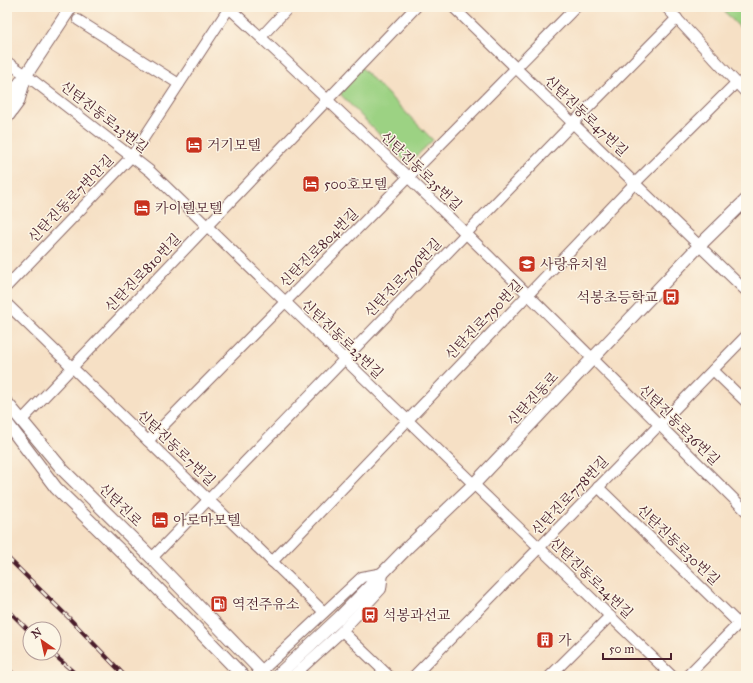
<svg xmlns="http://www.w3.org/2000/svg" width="753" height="683" viewBox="0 0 753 683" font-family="'IM FELL Great Primer','Noto Serif KR',serif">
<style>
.green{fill:#9cd283;stroke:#737857}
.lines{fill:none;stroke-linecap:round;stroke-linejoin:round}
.minor-casing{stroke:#866361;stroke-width:12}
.major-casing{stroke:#866361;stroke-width:14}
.minor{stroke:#fff;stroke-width:10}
.major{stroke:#fff;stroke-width:12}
.rail-casing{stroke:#4a1f2b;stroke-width:4}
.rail{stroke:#fcf5e5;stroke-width:2.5;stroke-dasharray:8;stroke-linecap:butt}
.labels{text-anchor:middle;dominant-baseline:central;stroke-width:3;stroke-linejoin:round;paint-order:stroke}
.street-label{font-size:14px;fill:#4a1f2b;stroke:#fcf5e5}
.poi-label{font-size:14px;fill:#4a1f2b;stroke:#fcf5e5;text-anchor:start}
</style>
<rect width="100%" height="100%" fill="#fcf5e5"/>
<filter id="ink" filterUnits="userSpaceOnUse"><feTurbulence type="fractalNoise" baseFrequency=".025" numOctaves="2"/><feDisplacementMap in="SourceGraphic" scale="8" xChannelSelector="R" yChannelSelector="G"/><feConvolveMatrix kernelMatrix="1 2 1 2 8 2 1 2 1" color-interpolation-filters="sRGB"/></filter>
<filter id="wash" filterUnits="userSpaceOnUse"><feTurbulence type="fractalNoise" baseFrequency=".012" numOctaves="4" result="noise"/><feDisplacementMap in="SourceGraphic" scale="16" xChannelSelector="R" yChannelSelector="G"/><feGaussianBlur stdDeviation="0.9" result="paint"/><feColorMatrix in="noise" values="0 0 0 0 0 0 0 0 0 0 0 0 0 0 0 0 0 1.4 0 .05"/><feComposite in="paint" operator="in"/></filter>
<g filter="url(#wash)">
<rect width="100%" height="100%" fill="#f6e0c5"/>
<!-- green -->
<g class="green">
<path d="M 720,7 L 746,7 L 746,34 Z"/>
<path d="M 361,67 L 433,140 L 411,161 L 405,161 L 341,95 L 341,88 Z"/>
</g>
</g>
<g filter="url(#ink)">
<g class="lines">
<!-- minor casing -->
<g class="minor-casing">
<g id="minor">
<path d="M 228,7 C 405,170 575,341 746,511"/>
<path d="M 453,7 L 746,291"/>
<path d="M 666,7 L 746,93"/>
<path d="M 78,20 L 179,84"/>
<path d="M 261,37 L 289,7"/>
<path d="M 7,62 L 26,75 L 150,171 L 672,676"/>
<path d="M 7,286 L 132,156 L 229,8"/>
<path d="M 7,304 L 324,612"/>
<path d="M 713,370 L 746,402"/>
<path d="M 22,420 L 416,7"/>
<path d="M 148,441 L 576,7"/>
<path d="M 598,487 L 738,623"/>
<path d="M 152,558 L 573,123 L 677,18"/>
<path d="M 272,562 L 635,183 L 736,83"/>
<path d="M 342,631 L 389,676"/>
<path d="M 7,673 L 10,676"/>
<path d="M 256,676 L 362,577 L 383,573 L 381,589 L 342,631 L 293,676"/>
<path d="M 414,676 L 746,336"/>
<path d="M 550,676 L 610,616"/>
<path d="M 687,676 L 746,616"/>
</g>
</g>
<!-- major casing -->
<g class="major-casing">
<g id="major">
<path d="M 7,100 L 26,75 L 71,7"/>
<path d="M 7,117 L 18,102 L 24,81"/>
<path d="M 7,403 L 63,470 L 152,558 L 266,676"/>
<path d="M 7,423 L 56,488 L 132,562 L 243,676"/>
<path d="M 277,676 L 340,617 L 407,548 L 474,484 L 699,246 L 746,200"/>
</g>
</g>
<!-- minor -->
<use href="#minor" class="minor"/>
<!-- major -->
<use href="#major" class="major"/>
<!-- rail casing -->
<g class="rail-casing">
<g id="rail">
<path d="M 7,557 L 69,618 L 125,676"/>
<path d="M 7,609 L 30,632"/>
<path d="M 52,653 L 78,676"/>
</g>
</g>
<!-- rail -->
<use href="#rail" class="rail"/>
</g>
</g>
<!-- icons -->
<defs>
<g id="hotel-square" transform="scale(0.9)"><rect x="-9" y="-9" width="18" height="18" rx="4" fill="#c8321e" stroke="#fcf5e5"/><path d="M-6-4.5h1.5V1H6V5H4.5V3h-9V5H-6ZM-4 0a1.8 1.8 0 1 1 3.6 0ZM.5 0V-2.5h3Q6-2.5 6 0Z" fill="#fff"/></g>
<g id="school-square" transform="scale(0.9)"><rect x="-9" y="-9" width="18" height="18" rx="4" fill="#c8321e" stroke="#fcf5e5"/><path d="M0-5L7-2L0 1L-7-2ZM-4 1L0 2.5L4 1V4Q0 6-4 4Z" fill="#fff"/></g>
<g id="bus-square" transform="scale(0.9)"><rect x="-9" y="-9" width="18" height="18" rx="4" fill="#c8321e" stroke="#fcf5e5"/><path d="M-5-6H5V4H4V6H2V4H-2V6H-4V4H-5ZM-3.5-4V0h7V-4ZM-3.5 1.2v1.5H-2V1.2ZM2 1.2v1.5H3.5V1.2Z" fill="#fff"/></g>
<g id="fuel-square" transform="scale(0.9)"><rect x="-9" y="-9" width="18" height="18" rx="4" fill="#c8321e" stroke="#fcf5e5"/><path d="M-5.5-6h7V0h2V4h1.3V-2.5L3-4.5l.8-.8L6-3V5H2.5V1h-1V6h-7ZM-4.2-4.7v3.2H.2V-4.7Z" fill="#fff"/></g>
<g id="building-square" transform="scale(0.9)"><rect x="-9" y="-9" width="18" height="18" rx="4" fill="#c8321e" stroke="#fcf5e5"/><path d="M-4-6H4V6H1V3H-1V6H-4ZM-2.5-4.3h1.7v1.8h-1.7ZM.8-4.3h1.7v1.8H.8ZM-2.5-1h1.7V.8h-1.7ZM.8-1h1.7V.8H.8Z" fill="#fff"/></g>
</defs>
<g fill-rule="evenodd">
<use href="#hotel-square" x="194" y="145"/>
<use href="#hotel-square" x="311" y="184"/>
<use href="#hotel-square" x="142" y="208"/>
<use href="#school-square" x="527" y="264"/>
<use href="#bus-square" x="671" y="297"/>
<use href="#hotel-square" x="160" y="520"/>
<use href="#fuel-square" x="219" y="604"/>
<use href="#bus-square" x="370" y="615"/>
<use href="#building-square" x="545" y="640"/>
</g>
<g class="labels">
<!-- street labels -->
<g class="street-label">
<text transform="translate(586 116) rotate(44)">신탄진동로47번길</text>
<text transform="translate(104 117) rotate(38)">신탄진동로23번길</text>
<text transform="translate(421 171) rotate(44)">신탄진동로35번길</text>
<text transform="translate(71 199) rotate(-46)">신탄진동로7번안길</text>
<text transform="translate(319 248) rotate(-45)">신탄진로804번길</text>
<text transform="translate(143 273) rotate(-46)">신탄진로810번길</text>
<text transform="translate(403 278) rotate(-46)">신탄진로796번길</text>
<text transform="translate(484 320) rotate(-46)">신탄진로790번길</text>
<text transform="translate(342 339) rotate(44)">신탄진동로23번길</text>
<text transform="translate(533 399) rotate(-47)">신탄진동로</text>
<text transform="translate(679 425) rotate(45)">신탄진동로36번길</text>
<text transform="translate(176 448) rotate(44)">신탄진동로7번길</text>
<text transform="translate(570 496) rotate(-46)">신탄진로778번길</text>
<text transform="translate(120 505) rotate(45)">신탄진로</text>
<text transform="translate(678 545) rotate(44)">신탄진동로30번길</text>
<text transform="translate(591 578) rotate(44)">신탄진동로24번길</text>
</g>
<!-- poi labels -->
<g class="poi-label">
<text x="207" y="145">거기모텔</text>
<text x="324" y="184">500호모텔</text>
<text x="155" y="208">카이텔모텔</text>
<text x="540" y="264">사랑유치원</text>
<text x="658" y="297" text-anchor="end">석봉초등학교</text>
<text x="173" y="520">아로마모텔</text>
<text x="232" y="604">역전주유소</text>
<text x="383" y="615">석봉과선교</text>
<text x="558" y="640">가</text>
</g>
</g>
<!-- margin -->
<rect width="753" height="683" fill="none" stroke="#fcf5e5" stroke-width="24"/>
<!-- north arrow -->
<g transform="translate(42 641) rotate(326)"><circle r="19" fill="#fcf5e5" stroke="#b59f9b"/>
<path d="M0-3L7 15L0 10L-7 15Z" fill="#c8321e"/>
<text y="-6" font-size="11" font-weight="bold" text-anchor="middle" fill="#4a1f2b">N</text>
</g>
<!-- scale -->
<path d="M603 653v6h68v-6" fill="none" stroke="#4a1f2b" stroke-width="2"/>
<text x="609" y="653" font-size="12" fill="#4a1f2b" stroke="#fcf5e5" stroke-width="3" paint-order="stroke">50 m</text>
</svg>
